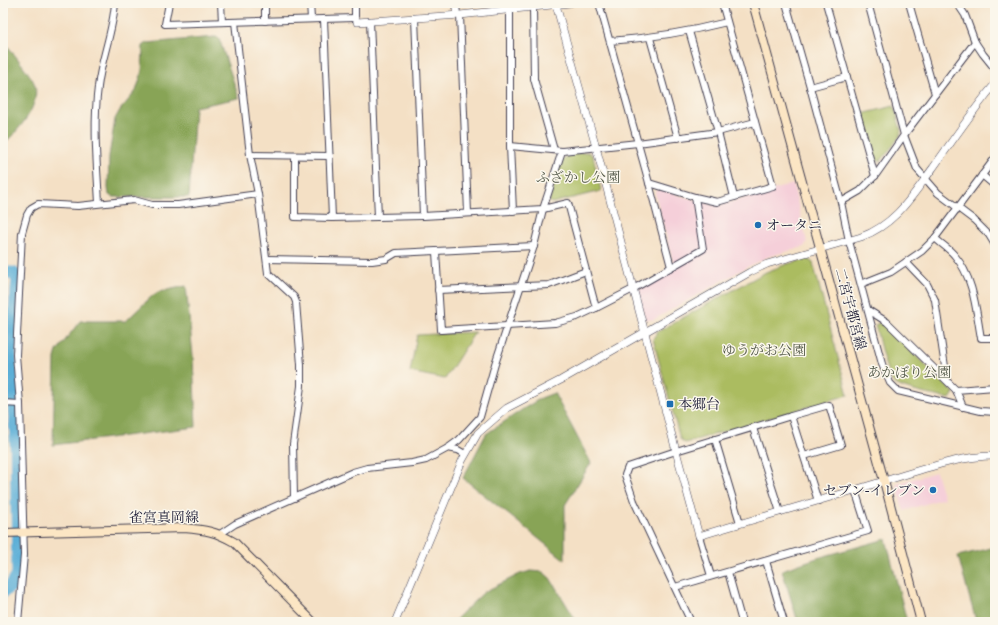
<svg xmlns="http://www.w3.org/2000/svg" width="998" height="625" viewBox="0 0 998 625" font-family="'Gentium Book Plus','Noto Serif JP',serif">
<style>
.built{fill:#f5cfd9}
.green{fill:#abbc60;stroke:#666f4e}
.forest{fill:#88a456;stroke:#556348}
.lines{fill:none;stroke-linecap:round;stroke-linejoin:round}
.river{stroke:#5bafd7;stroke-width:13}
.minor-casing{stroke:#423e50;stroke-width:8}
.tertiary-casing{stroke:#423e50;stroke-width:8}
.secondary-casing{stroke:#423e50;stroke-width:10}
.minor{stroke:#fff;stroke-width:6}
.tertiary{stroke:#fff;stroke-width:7}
.secondary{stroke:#fce6c4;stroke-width:8}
.poi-dot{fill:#1f6fb2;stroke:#fbf7ec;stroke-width:1.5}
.labels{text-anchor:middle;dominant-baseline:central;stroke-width:3;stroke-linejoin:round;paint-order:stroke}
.park-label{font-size:14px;fill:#525848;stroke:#fbf7ec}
.poi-label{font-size:14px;fill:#22223b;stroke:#fbf7ec;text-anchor:start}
.street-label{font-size:14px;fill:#22223b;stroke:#fbf7ec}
</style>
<rect width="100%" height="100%" fill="#fbf7ec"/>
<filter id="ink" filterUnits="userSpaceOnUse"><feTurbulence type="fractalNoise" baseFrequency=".025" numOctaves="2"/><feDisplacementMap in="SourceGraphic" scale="8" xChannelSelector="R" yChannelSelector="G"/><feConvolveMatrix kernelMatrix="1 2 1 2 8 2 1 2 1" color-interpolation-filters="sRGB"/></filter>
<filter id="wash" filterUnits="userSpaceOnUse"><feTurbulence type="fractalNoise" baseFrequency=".012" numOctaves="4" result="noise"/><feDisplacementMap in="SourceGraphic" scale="16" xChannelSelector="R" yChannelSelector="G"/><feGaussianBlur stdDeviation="0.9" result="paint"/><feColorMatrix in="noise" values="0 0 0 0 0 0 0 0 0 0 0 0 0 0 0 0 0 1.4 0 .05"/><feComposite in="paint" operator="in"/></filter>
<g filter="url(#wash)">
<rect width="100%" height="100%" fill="#f4e0c5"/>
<!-- built -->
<g class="built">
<path d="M 793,184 L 807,242 L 804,247 L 770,256 L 745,268 L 653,320 L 645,319 L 638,292 L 639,289 L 675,270 L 655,193 L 657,189 L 717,206 Z"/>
<path d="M 936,472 L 944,498 L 904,511 L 896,485 L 899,483 Z"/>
</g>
<!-- green -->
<g class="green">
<path d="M 894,106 L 901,130 L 900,136 L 881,161 L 874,160 L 862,114 Z"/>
<path d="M 588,152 L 593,156 L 601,191 L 552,203 L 549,201 L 562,160 L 570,154 Z"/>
<path d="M 808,259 L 813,263 L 848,395 L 685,443 L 680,439 L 653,339 L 657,332 L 766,272 L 787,264 Z"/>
<path d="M 881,322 L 954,393 L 950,399 C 937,396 901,390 893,382 C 885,371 879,339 875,325 Z"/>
<path d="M 475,332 L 445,379 L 410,372 L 417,335 Z"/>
</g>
<!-- forest -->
<g class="forest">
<path d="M 215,37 L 219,38 L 239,98 L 195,107 L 189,197 L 113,197 L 109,195 L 108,188 L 109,156 L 115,119 L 120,110 L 136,91 L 142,72 L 143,46 L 147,43 Z"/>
<path d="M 3,40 C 9,48 33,77 35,85 C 40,108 18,130 3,145 Z"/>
<path d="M 186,286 L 193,356 L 196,427 L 53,445 L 55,358 L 57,351 L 80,321 L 126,321 L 152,296 L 158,292 Z"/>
<path d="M 554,393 L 591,463 L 565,505 L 565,560 L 463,478 L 486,434 L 523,409 L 541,398 Z"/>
<path d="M 886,539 L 907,622 L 798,622 L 782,570 L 817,558 Z"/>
<path d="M 995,547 L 995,622 L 972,622 L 976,621 L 958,556 Z"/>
<path d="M 531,571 L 543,572 L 550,578 L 577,622 L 455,622 L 458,617 L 484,592 L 520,574 Z"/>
</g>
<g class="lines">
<!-- river -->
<path class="river" d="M 3,273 L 13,273 L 18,279 L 10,353 L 16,437 L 18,574 L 11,586 L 3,592"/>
</g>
</g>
<g filter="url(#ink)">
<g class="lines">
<!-- minor casing -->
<g class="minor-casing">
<g id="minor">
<path d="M 169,3 L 165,24 L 355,18"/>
<path d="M 221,3 L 222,22"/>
<path d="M 265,3 L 265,21"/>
<path d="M 310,3 L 311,19"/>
<path d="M 355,3 L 355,18 L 357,21"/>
<path d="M 456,3 L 457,15"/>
<path d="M 599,3 L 649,183 L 671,267"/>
<path d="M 786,3 L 810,87 L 841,202 L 849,241 L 882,364 L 890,383 L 898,391 L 981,411 L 995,412"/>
<path d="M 826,3 L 875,176"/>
<path d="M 868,3 L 904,135 L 917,169 L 938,193 L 974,220 L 989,235 L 995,245"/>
<path d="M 909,3 L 935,94"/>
<path d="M 957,3 L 965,15 L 975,42 L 983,54 L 995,69"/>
<path d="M 533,7 L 534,79 L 554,150"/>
<path d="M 510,9 L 510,146 L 513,211"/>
<path d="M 460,15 L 468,213"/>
<path d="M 415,18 L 423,216"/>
<path d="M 324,19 L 332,218 L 423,216 L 543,209 L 568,203 L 596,308"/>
<path d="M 370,21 L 378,217"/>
<path d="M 235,22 L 250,155 L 258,194 L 268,273 L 294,297 L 296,302 L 301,365 L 301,386 L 293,444 L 294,498"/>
<path d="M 689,31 L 718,132 L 734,197"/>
<path d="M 650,38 L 678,138"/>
<path d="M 610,41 C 650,38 688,32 727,22"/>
<path d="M 810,87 L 847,77"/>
<path d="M 510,146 L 562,151 L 638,143 L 718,132 L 755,122"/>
<path d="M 250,155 L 330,156"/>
<path d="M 295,156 L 295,217 L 332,218"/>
<path d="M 982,175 L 995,186"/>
<path d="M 649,183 L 695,197 L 717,202 L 773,186 L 722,3"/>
<path d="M 841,202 L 860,191 L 875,176 L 904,135 L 975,42"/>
<path d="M 99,203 C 97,165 93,125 98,87 C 101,59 113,32 115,3"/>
<path d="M 935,238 C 941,244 950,249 955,256 C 974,278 976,311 981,338 L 995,338"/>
<path d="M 436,252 L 441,330 L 555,323 L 577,317 L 596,308 L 633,289 L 703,249 L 695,197"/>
<path d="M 267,259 L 372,261 L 386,259 L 396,253 L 534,246"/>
<path d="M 906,262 L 927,284 L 935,300 L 947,380"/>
<path d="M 861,284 L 891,272 L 922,251 L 935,238 L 995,158"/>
<path d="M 438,290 L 549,285 L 586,271"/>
<path d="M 868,310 L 887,322 L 956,390 L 963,407"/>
<path d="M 956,390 L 995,387"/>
<path d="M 3,403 L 20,404"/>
<path d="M 791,416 L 829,405 L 841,445 L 804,456"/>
<path d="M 753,428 L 780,512"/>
<path d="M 715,439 L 740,523"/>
<path d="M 448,448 L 458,450 L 465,454"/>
<path d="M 220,534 L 235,524 L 353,472 L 367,468 L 412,463 L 426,460 L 448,448 L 459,440 L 480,417 L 495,364 L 534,246 L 543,209 L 562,151"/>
<path d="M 699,536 L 711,576"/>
<path d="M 766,561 L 784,622"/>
<path d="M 728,572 L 742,622"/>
<path d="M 675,587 L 868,531 L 855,490"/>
<path d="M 18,622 L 24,555 L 20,404 L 16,355 L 22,233 L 27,215 L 31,208 L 38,204 L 78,206 L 134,200 L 152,205 L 178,205 L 258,194"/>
<path d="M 691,622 L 634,501 L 625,475 L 628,467 L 676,451 L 791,416 L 818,501"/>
</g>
</g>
<!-- tertiary casing -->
<g class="tertiary-casing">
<g id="tertiary">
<path d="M 556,5 L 596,147 L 676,451 L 699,536 C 757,518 816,502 874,484 C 914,473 953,456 995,456"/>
<path d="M 357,22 L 460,15 L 570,3"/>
<path d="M 395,622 L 462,461 L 478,433 L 507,408 L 561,380 L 750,272 L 767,264 L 861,237 C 896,224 912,196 933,168 C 953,140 973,110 995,84"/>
</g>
</g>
<!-- secondary casing -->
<g class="secondary-casing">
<g id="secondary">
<path d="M 753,3 L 884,481 L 921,622"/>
<path d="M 3,533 L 184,528 C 205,530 215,531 234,542 L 313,622"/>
</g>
</g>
<!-- minor -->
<use href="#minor" class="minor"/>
<!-- tertiary -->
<use href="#tertiary" class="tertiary"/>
<!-- secondary -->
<use href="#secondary" class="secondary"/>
</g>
</g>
<!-- markers -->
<g class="poi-dot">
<circle cx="758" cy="225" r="4"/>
<rect x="666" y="400" width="8" height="8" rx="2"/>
<circle cx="933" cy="490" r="4"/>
</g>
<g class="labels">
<!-- park labels -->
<g class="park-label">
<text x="578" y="177">ふざかし公園</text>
<text x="764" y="350">ゆうがお公園</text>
<text x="909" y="372">あかぼり公園</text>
</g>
<!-- poi labels -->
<g class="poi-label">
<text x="766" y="225">オータニ</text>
<text x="678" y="404">本郷台</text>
<text x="925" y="490" text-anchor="end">セブン-イレブン</text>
</g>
<!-- street labels -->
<g class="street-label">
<text transform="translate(851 309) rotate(75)">二宮宇都宮線</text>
<text x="164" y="517">雀宮真岡線</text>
</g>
</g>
<!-- margin -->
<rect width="998" height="625" fill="none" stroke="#fbf7ec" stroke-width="16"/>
</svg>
